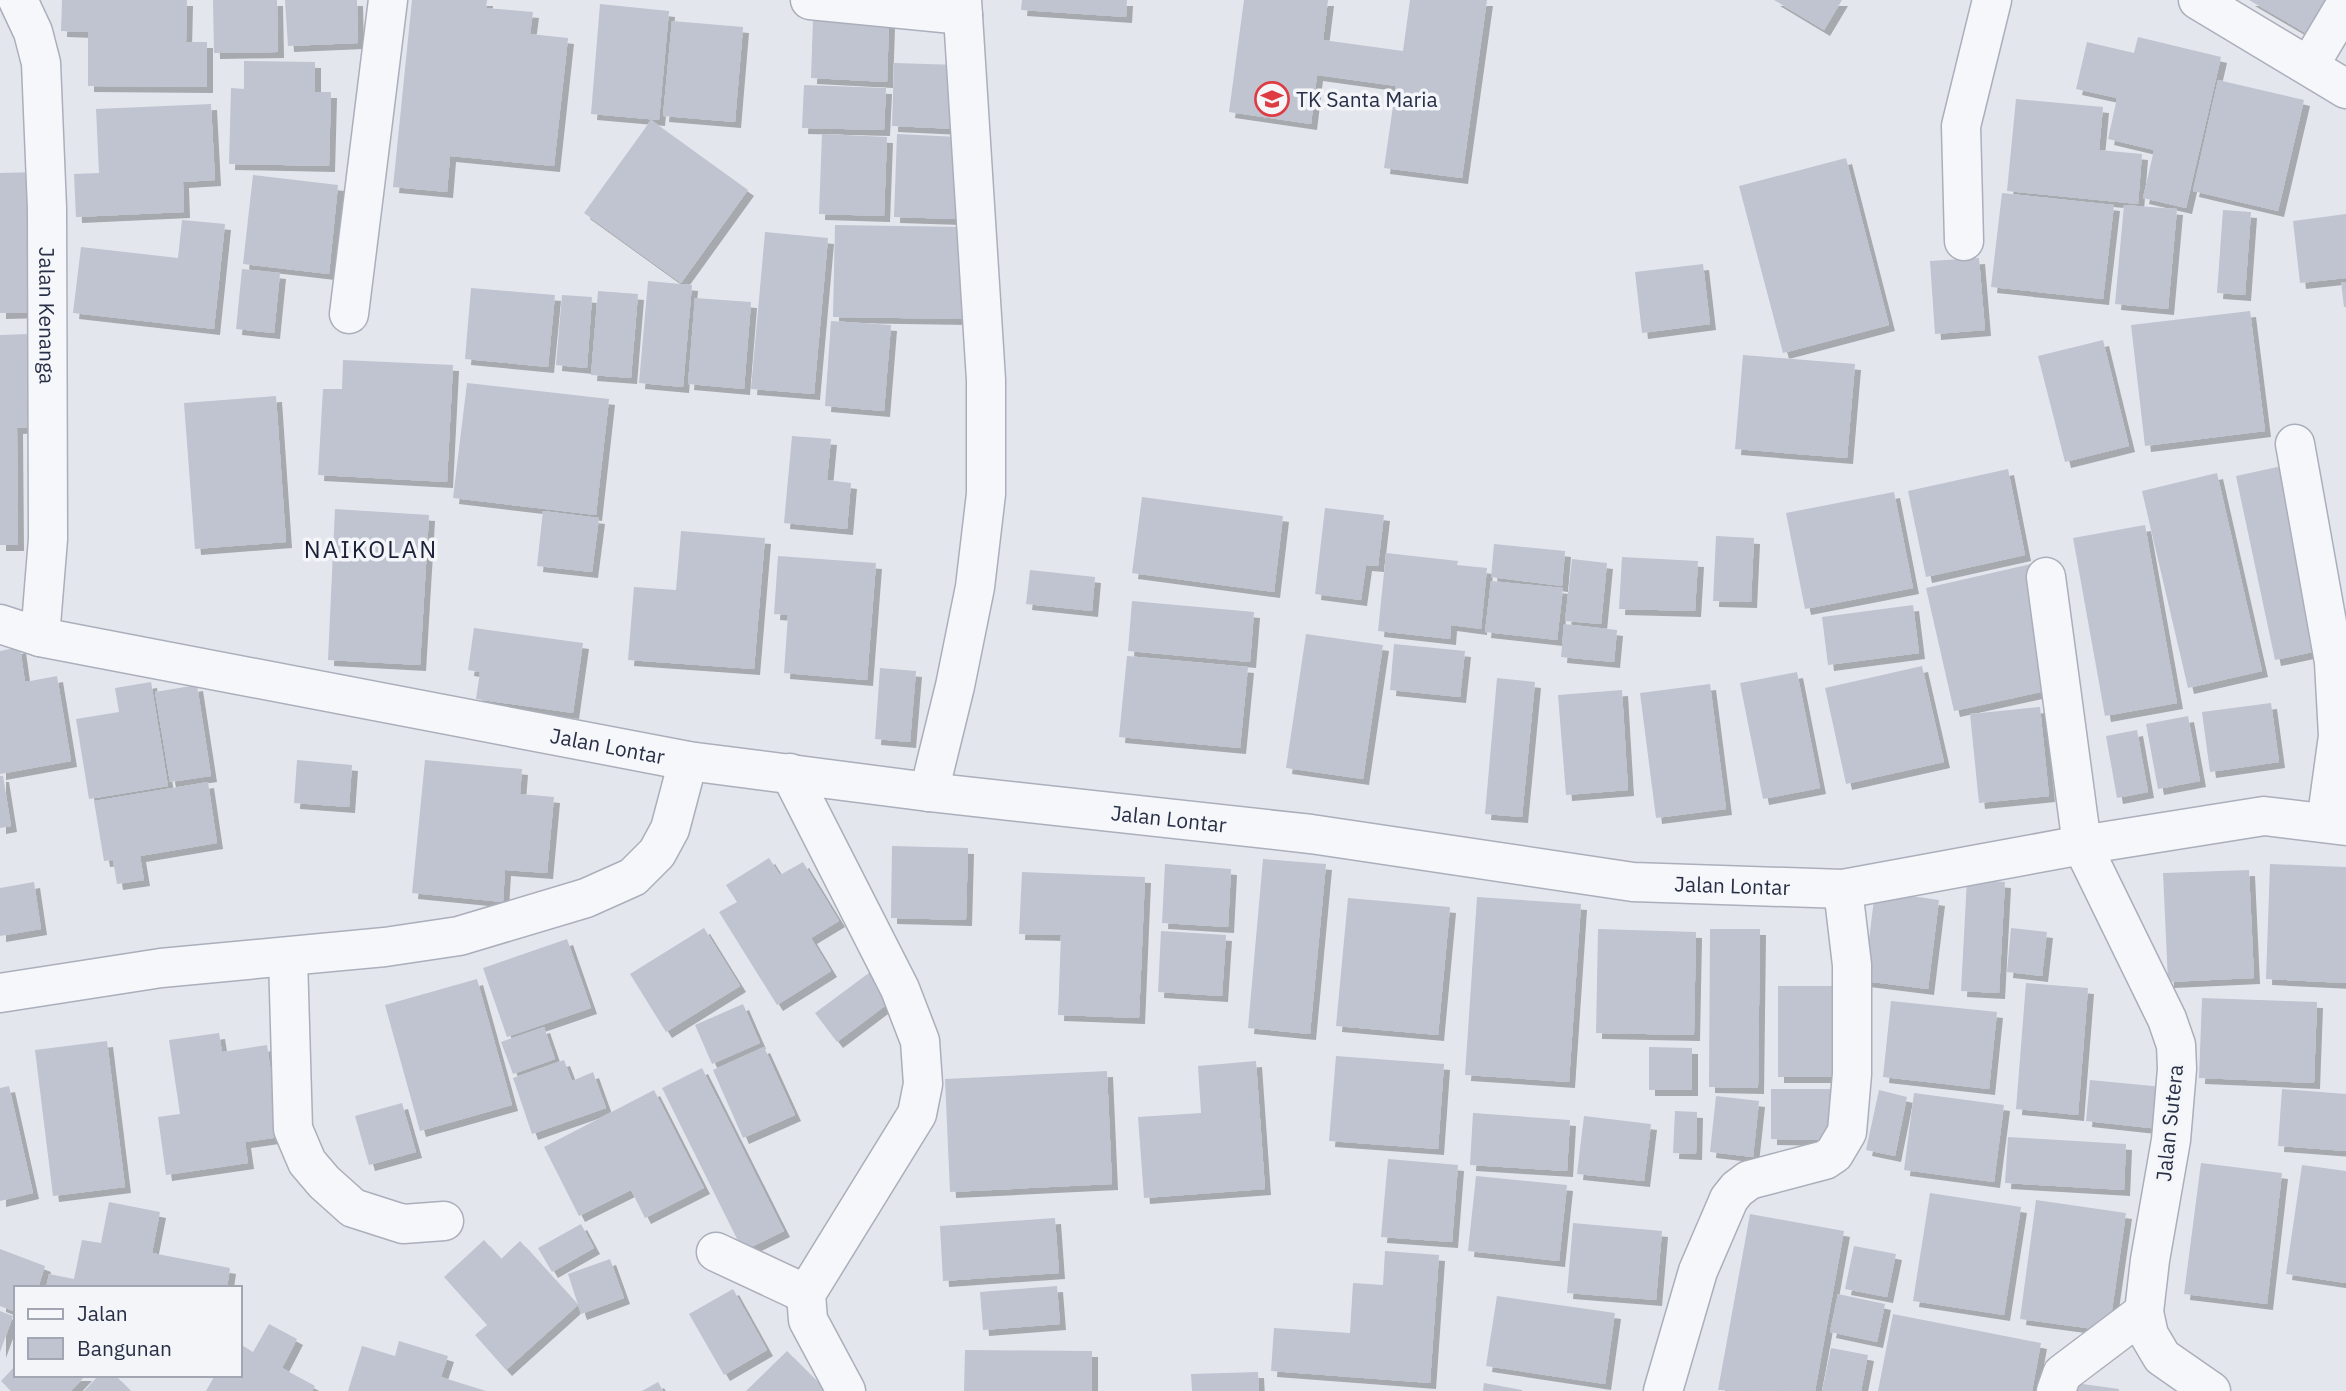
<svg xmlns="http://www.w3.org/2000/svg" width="2346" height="1391" viewBox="0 0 2346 1391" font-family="'IBM Plex Sans',sans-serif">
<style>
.building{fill:#bfc4d0;filter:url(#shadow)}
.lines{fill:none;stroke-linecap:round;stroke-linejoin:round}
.street-casing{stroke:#abafbb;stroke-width:41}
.street{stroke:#f6f7fa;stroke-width:38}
.labels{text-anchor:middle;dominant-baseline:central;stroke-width:7;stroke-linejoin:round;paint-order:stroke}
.poi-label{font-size:21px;fill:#283047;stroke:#f3f5f9;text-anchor:start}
.street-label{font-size:21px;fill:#283047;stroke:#f3f5f9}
.quarter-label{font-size:24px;letter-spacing:2px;fill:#1a2138;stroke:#f3f5f9}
</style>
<defs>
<filter id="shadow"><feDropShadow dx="6" dy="6" stdDeviation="0" flood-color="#0004"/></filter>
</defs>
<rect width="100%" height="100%" fill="#e3e6ed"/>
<!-- building -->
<g class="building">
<path d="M 62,0 L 187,0 L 186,42 L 207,42 L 207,87 L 88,86 L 88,32 L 61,31 Z"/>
<path d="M 213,0 L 277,0 L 278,52 L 214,53 Z"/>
<path d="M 285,0 L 357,0 L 358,43 L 288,46 Z"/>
<path d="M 412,0 L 487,0 L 486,8 L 533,12 L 530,34 L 568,38 L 554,166 L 450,156 L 447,192 L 393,187 Z"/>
<path d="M 1022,0 L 1127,0 L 1126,17 L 1021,10 Z"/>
<path d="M 1244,0 L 1328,0 L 1323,40 L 1403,51 L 1410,0 L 1487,0 L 1462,178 L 1384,168 L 1396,86 L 1317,75 L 1311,124 L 1229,112 Z"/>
<path d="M 1774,0 L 1842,0 L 1824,30 Z"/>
<path d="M 2249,0 L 2336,0 L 2314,38 Z"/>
<path d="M 600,4 L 669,11 L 659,120 L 591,114 Z"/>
<path d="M 813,19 L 889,22 L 887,82 L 811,78 Z"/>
<path d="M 672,21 L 743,27 L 735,122 L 663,116 Z"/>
<path d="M 2138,37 L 2221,57 L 2186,208 L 2143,198 L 2154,150 L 2108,139 L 2117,98 L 2076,89 L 2087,42 L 2134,53 Z"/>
<path d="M 244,61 L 315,62 L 315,92 L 331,92 L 329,166 L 229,164 L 231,88 L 244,89 Z"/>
<path d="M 894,63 L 958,65 L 956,129 L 892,126 Z"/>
<path d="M 2218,80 L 2304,100 L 2278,211 L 2193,191 Z"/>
<path d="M 804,85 L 886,88 L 884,130 L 802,128 Z"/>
<path d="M 2016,99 L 2103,107 L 2099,150 L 2142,154 L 2138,204 L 2007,191 Z"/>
<path d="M 211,104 L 215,180 L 183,182 L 184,212 L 76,217 L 74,174 L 99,173 L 96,109 Z"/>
<path d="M 651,120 L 748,190 L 681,283 L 584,213 Z"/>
<path d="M 822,134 L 887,137 L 884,216 L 819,214 Z"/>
<path d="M 897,134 L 959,137 L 955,219 L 894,217 Z"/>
<path d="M 1846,158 L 1889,325 L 1783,353 L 1739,186 Z"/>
<path d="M 37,172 L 38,312 L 0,313 L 0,173 Z"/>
<path d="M 253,175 L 338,185 L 329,274 L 243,264 Z"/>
<path d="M 2002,193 L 2114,205 L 2103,299 L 1991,287 Z"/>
<path d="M 2124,205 L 2177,209 L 2168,309 L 2115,304 Z"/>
<path d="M 2223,210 L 2251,212 L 2245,295 L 2217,293 Z"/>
<path d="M 2346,214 L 2346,278 L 2300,283 L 2293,221 Z"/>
<path d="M 182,220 L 225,224 L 214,329 L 73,313 L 81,247 L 178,258 Z"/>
<path d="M 835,225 L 964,227 L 964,319 L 833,317 Z"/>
<path d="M 765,232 L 828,238 L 814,394 L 751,389 Z"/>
<path d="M 1979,258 L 1985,330 L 1935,334 L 1930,261 Z"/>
<path d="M 1703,264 L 1710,324 L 1642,333 L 1635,272 Z"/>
<path d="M 242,269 L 280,273 L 274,333 L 236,329 Z"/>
<path d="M 648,281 L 692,285 L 683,387 L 639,383 Z"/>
<path d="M 2341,282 L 2346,282 L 2346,307 L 2344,307 Z"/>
<path d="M 471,288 L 555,295 L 548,367 L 465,359 Z"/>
<path d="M 598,291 L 638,294 L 631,378 L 591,375 Z"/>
<path d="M 562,295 L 592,297 L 587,368 L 556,365 Z"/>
<path d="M 695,298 L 751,302 L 744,389 L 688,384 Z"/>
<path d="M 2250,311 L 2265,431 L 2145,446 L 2131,325 Z"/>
<path d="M 831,321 L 891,325 L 884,411 L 825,406 Z"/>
<path d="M 30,334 L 30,427 L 17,428 L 18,545 L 0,545 L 0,335 Z"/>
<path d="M 2103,340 L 2129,446 L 2065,462 L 2038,356 Z"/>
<path d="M 1743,355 L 1855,364 L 1847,458 L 1735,449 Z"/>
<path d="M 343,360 L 453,365 L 447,482 L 318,475 L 323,389 L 342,389 Z"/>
<path d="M 467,383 L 609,399 L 596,515 L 453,498 Z"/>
<path d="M 276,396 L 286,542 L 195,549 L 184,403 Z"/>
<path d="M 792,436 L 831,439 L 827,480 L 851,483 L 847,529 L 784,523 Z"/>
<path d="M 2282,466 L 2322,650 L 2275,660 L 2236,476 Z"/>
<path d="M 2008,469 L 2025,555 L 1926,577 L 1908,491 Z"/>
<path d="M 2217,473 L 2262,671 L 2188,688 L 2142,491 Z"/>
<path d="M 1894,492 L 1913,588 L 1805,609 L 1786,513 Z"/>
<path d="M 1142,497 L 1283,516 L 1274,592 L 1132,573 Z"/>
<path d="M 1325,508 L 1384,515 L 1378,566 L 1366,565 L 1361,600 L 1315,594 Z"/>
<path d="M 335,509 L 429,515 L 420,665 L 328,660 Z"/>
<path d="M 543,511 L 599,518 L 592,572 L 537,566 Z"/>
<path d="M 2145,525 L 2177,703 L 2105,716 L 2073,538 Z"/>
<path d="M 681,531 L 765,538 L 754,669 L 628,660 L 634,587 L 676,590 Z"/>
<path d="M 1716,536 L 1754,538 L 1751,602 L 1713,601 Z"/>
<path d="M 1494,544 L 1565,551 L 1562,586 L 1491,577 Z"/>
<path d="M 1386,553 L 1458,561 L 1457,565 L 1487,568 L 1481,629 L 1451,625 L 1450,639 L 1378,631 Z"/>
<path d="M 778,556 L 876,563 L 867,680 L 784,673 L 788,615 L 774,614 Z"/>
<path d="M 1622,557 L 1698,561 L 1695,611 L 1619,609 Z"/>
<path d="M 1572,559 L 1607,563 L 1601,624 L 1565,621 Z"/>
<path d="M 2031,564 L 2059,688 L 1954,711 L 1926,588 Z"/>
<path d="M 1030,570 L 1095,577 L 1092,611 L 1026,604 Z"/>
<path d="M 1491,581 L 1563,588 L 1557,640 L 1485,632 Z"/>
<path d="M 1132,601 L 1254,612 L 1250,662 L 1128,651 Z"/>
<path d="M 1913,605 L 1919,653 L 1828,665 L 1822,617 Z"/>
<path d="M 1564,624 L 1617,630 L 1614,662 L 1561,657 Z"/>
<path d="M 474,628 L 583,643 L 573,713 L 476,699 L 480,672 L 468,670 Z"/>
<path d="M 1306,634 L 1383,645 L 1363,779 L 1286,768 Z"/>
<path d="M 1394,644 L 1465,651 L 1460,697 L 1390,690 Z"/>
<path d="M 20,647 L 25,682 L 57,676 L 71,761 L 0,774 L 0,651 Z"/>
<path d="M 1127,656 L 1248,667 L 1240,748 L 1119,737 Z"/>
<path d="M 1922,666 L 1944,762 L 1846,784 L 1825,688 Z"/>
<path d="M 880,668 L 916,671 L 910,742 L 875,739 Z"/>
<path d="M 1797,672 L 1820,788 L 1763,799 L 1740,683 Z"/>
<path d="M 1497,678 L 1535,682 L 1522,817 L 1485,814 Z"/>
<path d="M 151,682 L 168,786 L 89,799 L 76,719 L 119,712 L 115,688 Z"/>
<path d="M 1710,684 L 1726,809 L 1656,818 L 1640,693 Z"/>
<path d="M 197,685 L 211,776 L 170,782 L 155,692 Z"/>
<path d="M 1622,690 L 1628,790 L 1566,795 L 1558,695 Z"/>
<path d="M 2271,703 L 2279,762 L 2210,772 L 2202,712 Z"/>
<path d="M 2040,707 L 2049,796 L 1979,803 L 1970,714 Z"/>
<path d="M 2188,716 L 2200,781 L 2158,789 L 2146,724 Z"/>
<path d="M 2137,730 L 2148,792 L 2117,798 L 2106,736 Z"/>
<path d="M 297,760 L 352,765 L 349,807 L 294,803 Z"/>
<path d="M 425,760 L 522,769 L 520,794 L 554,797 L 547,873 L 505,870 L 503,902 L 412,893 Z"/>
<path d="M 0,776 L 3,776 L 11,826 L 0,828 Z"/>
<path d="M 208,782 L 217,843 L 140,856 L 144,880 L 117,884 L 113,860 L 104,861 L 94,801 Z"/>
<path d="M 892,846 L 968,848 L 966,920 L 891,918 Z"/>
<path d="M 769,858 L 780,875 L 803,862 L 839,921 L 811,938 L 831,971 L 777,1005 L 719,912 L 737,902 L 726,885 Z"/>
<path d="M 1263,859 L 1326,864 L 1310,1034 L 1248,1028 Z"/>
<path d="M 1165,864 L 1231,869 L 1228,927 L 1162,923 Z"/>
<path d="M 2270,864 L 2346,867 L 2346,983 L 2266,979 Z"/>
<path d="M 2249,870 L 2254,978 L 2168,982 L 2163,873 Z"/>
<path d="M 1022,872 L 1145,877 L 1139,1018 L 1058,1015 L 1061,935 L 1019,934 Z"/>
<path d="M 1967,879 L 2005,882 L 1999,993 L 1961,991 Z"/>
<path d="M 34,882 L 41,929 L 0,936 L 0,888 Z"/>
<path d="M 1875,891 L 1939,900 L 1928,989 L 1864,981 Z"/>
<path d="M 1477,897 L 1581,904 L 1569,1082 L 1465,1075 Z"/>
<path d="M 1348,898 L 1450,907 L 1438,1035 L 1336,1026 Z"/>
<path d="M 704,928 L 740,986 L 666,1032 L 630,974 Z"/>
<path d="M 2011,928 L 2047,932 L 2042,976 L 2007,972 Z"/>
<path d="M 1598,929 L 1696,932 L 1694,1035 L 1596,1033 Z"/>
<path d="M 1710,929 L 1760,929 L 1758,1088 L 1709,1087 Z"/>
<path d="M 1161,931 L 1226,935 L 1222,996 L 1158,992 Z"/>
<path d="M 567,939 L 591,1008 L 507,1037 L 483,968 Z"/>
<path d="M 877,967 L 898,996 L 837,1042 L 815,1013 Z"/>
<path d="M 477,979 L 512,1105 L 420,1131 L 385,1005 Z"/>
<path d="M 2026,983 L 2088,988 L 2078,1115 L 2016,1109 Z"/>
<rect x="1778" y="986" width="59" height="91"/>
<path d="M 2202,998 L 2317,1002 L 2314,1083 L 2199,1078 Z"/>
<path d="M 1891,1001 L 1997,1012 L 1989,1089 L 1883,1077 Z"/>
<path d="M 743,1004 L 760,1043 L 712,1064 L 695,1025 Z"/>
<path d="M 544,1027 L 555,1059 L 513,1074 L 501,1042 Z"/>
<path d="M 219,1033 L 222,1052 L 267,1045 L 280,1137 L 245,1142 L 248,1163 L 166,1175 L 158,1117 L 180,1114 L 169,1040 Z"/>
<path d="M 107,1041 L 125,1187 L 53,1196 L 35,1050 Z"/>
<path d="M 764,1047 L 795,1115 L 743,1138 L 713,1070 Z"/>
<path d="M 1649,1047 L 1692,1048 L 1692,1090 L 1649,1090 Z"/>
<path d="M 1336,1056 L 1444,1064 L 1438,1149 L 1329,1141 Z"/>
<path d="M 564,1060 L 572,1081 L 593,1072 L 606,1108 L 532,1134 L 513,1078 Z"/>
<path d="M 1256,1061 L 1265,1189 L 1144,1198 L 1138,1117 L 1201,1113 L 1198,1066 Z"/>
<path d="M 702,1068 L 784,1231 L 743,1251 L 662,1088 Z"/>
<path d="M 1107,1071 L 1112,1184 L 950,1192 L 945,1079 Z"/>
<path d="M 2090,1080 L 2163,1087 L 2159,1129 L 2086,1121 Z"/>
<path d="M 9,1086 L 33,1193 L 0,1201 L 0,1088 Z"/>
<path d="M 1771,1089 L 1831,1089 L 1830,1140 L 1771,1139 Z"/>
<path d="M 2282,1089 L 2346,1094 L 2346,1151 L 2278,1146 Z"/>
<path d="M 654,1090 L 704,1188 L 645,1218 L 631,1190 L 579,1216 L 544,1147 Z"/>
<path d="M 1879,1090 L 1907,1097 L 1895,1156 L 1866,1150 Z"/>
<path d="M 1914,1093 L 2004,1105 L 1994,1182 L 1904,1170 Z"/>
<path d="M 1716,1096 L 1759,1101 L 1753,1157 L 1710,1152 Z"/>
<path d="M 402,1103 L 416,1152 L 369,1165 L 355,1116 Z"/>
<path d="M 1675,1111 L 1697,1112 L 1696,1154 L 1673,1153 Z"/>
<path d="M 1473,1113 L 1570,1120 L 1567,1171 L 1470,1165 Z"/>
<path d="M 1584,1116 L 1651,1124 L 1644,1181 L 1577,1174 Z"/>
<path d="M 2008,1137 L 2126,1144 L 2124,1190 L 2005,1183 Z"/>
<path d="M 1388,1159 L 1458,1165 L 1452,1242 L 1381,1237 Z"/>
<path d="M 2201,1163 L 2282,1173 L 2267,1304 L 2184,1294 Z"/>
<path d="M 2302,1165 L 2346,1171 L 2346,1283 L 2286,1274 Z"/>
<path d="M 1476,1176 L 1567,1185 L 1559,1261 L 1468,1251 Z"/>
<path d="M 1930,1193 L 2021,1207 L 2004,1315 L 1913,1301 Z"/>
<path d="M 2036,1200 L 2126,1213 L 2109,1331 L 2020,1319 Z"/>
<path d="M 109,1202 L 160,1212 L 152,1253 L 230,1268 L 227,1288 L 46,1288 L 49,1274 L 74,1279 L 82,1240 L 101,1243 Z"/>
<path d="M 1750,1214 L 1844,1231 L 1815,1391 L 1718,1390 Z"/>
<path d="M 1055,1218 L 1059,1273 L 943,1281 L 940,1226 Z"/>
<path d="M 1573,1223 L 1662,1231 L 1656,1300 L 1567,1293 Z"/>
<path d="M 581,1224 L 594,1248 L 552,1272 L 538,1248 Z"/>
<path d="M 484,1240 L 501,1259 L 520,1241 L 578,1305 L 506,1370 L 475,1335 L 487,1325 L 444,1277 Z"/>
<path d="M 1854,1246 L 1896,1254 L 1887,1297 L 1845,1289 Z"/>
<path d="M 0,1249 L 45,1266 L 38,1288 L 16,1288 L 16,1312 L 0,1306 Z"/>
<path d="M 1385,1251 L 1439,1255 L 1430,1383 L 1271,1371 L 1274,1328 L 1350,1333 L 1353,1283 L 1383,1285 Z"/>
<path d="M 610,1259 L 624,1298 L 581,1314 L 568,1274 Z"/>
<path d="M 1057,1286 L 1060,1324 L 983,1330 L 980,1292 Z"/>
<path d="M 733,1289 L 767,1350 L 724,1375 L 689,1314 Z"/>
<path d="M 1838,1294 L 1885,1304 L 1877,1342 L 1830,1332 Z"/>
<path d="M 1497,1296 L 1615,1313 L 1605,1384 L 1486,1366 Z"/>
<path d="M 0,1311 L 13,1316 L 0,1352 Z"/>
<path d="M 1893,1314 L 2041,1343 L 2032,1391 L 1878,1391 Z"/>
<path d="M 269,1324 L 297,1339 L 282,1368 L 315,1386 L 312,1391 L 206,1391 L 215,1375 L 240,1375 L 240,1344 L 253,1352 Z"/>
<path d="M 399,1341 L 448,1356 L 441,1377 L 486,1391 L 348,1391 L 362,1346 L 395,1356 Z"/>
<path d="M 1831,1348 L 1868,1355 L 1861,1391 L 1822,1391 Z"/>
<path d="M 965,1350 L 1092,1351 L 1092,1391 L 964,1391 Z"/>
<path d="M 787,1351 L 827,1391 L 746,1391 Z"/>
<path d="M 16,1365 L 16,1375 L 86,1375 L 71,1391 L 11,1391 L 1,1381 Z"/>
<path d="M 1258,1372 L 1259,1391 L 1192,1391 L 1191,1374 Z"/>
<path d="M 99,1375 L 115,1375 L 131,1391 L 84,1391 Z"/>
<path d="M 658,1382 L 663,1391 L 642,1391 Z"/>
<path d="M 2068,1382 L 2119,1389 L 2119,1391 L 2066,1391 Z"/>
<path d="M 1484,1383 L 1522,1390 L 1522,1391 L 1483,1391 Z"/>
</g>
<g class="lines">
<!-- street casing -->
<g class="street-casing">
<g id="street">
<path id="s1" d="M 18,0 L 33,32 L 41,63 L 47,208 L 48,539 L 40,637"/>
<path d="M 810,0 L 963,15"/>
<path d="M 2198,0 L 2346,89"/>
<path d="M 2309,66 L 2346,4"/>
<path d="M 1964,241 L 1961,126 L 1992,0"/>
<path d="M 349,314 L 388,0"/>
<path d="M 2295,444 L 2334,662 L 2338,736 L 2326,823"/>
<path d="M 2046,577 L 2082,845 L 2167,1019 L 2176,1045 L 2177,1069 L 2171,1140 L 2150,1260 L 2144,1312 L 2149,1335 L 2162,1357 L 2211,1391"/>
<path id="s2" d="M 0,624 L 40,637 L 688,761 L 929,792 L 1311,834 L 1633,882 L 1843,889 L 2082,845 L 2264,816 L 2346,826"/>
<path d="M 790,773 L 900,989 L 920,1041 L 923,1084 L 917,1114 L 806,1294 L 808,1320 L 846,1391"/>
<path d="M 929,792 L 955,686 L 975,587 L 986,494 L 986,380 L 962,0"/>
<path d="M 288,957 L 293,1129 L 307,1162 L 324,1182 L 353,1208 L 403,1224 L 444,1221"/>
<path d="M 0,993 L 161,968 L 385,947 L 459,936 L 586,898 L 633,877 L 657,853 L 670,829 L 688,761"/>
<path d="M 716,1252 L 806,1294"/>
<path d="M 1663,1391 L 1698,1271 L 1729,1199 L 1737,1189 L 1749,1180 L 1825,1160 L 1834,1154 L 1847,1132 L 1852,1074 L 1852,965 L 1843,889"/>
<path d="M 2056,1391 L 2062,1374 L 2144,1312"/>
</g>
</g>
<!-- street -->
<use href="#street" class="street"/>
</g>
<!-- icons -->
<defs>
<g id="school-ring" transform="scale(1.75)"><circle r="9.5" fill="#f3f5f9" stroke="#df3b42" stroke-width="1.5"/><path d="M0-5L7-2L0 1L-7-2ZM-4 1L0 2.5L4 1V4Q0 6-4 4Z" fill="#df3b42"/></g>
</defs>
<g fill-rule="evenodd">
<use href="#school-ring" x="1272" y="99"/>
</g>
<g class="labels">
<!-- poi labels -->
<g class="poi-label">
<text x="1296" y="99">TK Santa Maria</text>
</g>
<!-- street labels -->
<g class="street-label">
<text stroke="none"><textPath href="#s1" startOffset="320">Jalan Kenanga</textPath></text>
<text stroke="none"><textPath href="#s2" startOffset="620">Jalan Lontar</textPath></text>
<text stroke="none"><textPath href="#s2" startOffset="1186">Jalan Lontar</textPath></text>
<text stroke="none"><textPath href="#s2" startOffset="1754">Jalan Lontar</textPath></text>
<text transform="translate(2169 1123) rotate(-84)">Jalan Sutera</text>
</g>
<!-- quarter labels -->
<g class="quarter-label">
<text x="371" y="549">NAIKOLAN</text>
</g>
</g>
<!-- legend -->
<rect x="14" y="1286" width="228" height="91" fill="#f3f5f9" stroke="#a2a6b2" stroke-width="2"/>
<rect x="28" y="1309" width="35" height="10" fill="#f6f7fa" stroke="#a2a6b2" stroke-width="2"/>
<text x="77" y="1321" font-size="21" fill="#283047">Jalan</text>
<rect x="28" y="1338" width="35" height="21" fill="#bfc4d0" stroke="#a2a6b2" stroke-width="2"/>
<text x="77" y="1356" font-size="21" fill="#283047">Bangunan</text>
</svg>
